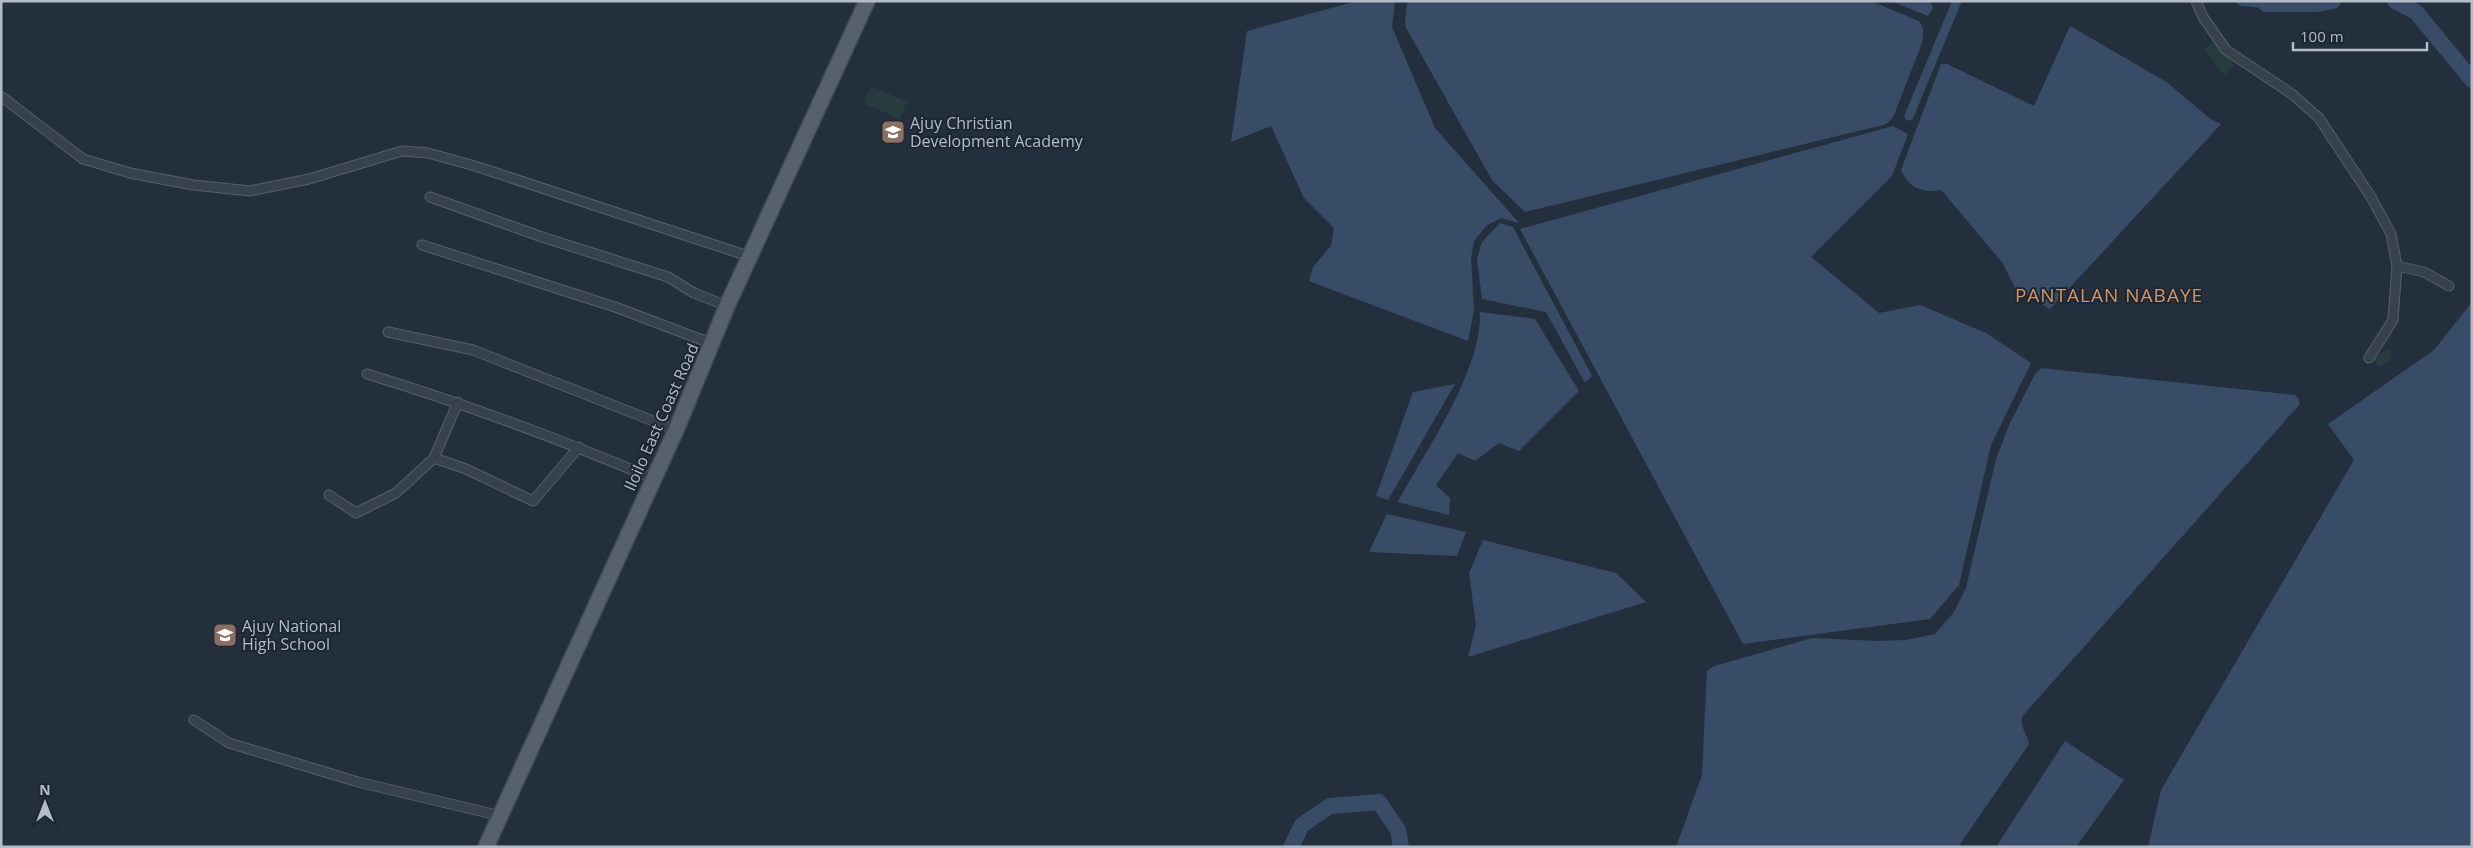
<svg xmlns="http://www.w3.org/2000/svg" width="2473" height="848" viewBox="0 0 2473 848" font-family="'Open Sans',sans-serif">
<style>
.green{fill:#263c3f}
.water{fill:#394c67}
.lines{fill:none;stroke-linecap:round;stroke-linejoin:round}
.canal{stroke:#394c67;stroke-width:9}
.river{stroke:#394c67;stroke-width:16}
.minor-casing{stroke:#565f6c;stroke-width:11}
.primary-casing{stroke:#414a57;stroke-width:18}
.minor{stroke:#38414e;stroke-width:9}
.primary{stroke:#56606e;stroke-width:15}
.labels{text-anchor:middle;dominant-baseline:central;stroke-width:4;stroke-linejoin:round;paint-order:stroke}
.poi-label{font-size:16px;fill:#b4bcc9;stroke:#1d2633;text-anchor:start}
.street-label{font-size:16px;fill:#b4bcc9;stroke:#1d2633}
.quarter-label{font-size:19px;letter-spacing:1px;fill:#d59563;stroke:#1d2633}
</style>
<rect width="100%" height="100%" fill="#242f3e"/>
<!-- green -->
<g class="green">
<path d="M 2215,40 L 2235,66 L 2224,75 L 2204,49 Z"/>
<path d="M 871,86 L 907,102 L 899,119 L 864,103 Z"/>
<path d="M 2388,349 L 2393,358 L 2378,367 L 2373,358 Z"/>
</g>
<!-- water -->
<g class="water">
<path d="M 1357,1 L 1395,1 L 1392,27 L 1435,128 L 1519,223 L 1501,218 L 1487,225 L 1474,241 L 1471,258 L 1474,310 L 1468,341 L 1309,281 L 1313,267 L 1331,246 L 1334,228 L 1304,198 L 1271,126 L 1231,142 L 1247,31 Z"/>
<path d="M 1407,1 L 1871,1 L 1919,21 C 1925,28 1923,34 1922,43 L 1894,115 L 1889,122 L 1883,125 L 1525,212 L 1492,180 L 1405,26 Z"/>
<path d="M 1891,1 L 1930,1 L 1933,8 L 1928,16 Z"/>
<path d="M 2070,26 L 2168,83 L 2209,118 L 2221,124 L 2050,309 L 2015,288 L 2002,262 L 1941,190 C 1923,193 1909,189 1901,170 L 1941,64 L 1947,64 L 2034,106 Z"/>
<path d="M 1893,126 L 1908,134 L 1892,176 L 1811,257 L 1879,313 L 1920,305 L 1986,333 L 2031,363 L 1991,445 L 1959,585 L 1930,619 L 1743,644 L 1520,229 Z"/>
<path d="M 1500,223 L 1513,227 L 1592,376 L 1585,383 L 1546,312 L 1482,299 L 1477,258 L 1482,242 Z"/>
<path d="M 2472,302 L 2472,847 L 2148,847 L 2161,790 L 2354,460 L 2328,424 L 2434,350 Z"/>
<path d="M 1480,312 L 1535,319 L 1579,391 L 1519,451 L 1499,443 L 1475,461 L 1458,453 L 1436,485 L 1450,498 L 1449,515 L 1398,502 C 1426,450 1482,371 1480,312 Z"/>
<path d="M 2041,368 L 2295,395 L 2298,398 L 2300,404 L 2025,713 C 2016,724 2027,732 2029,744 L 1958,847 L 1676,847 L 1702,775 L 1707,671 L 1714,666 L 1812,638 L 1877,641 L 1906,640 L 1935,634 L 1954,612 L 1966,588 L 1996,459 L 2009,425 L 2035,374 Z"/>
<path d="M 1455,384 L 1388,500 L 1376,496 L 1413,392 Z"/>
<path d="M 1387,514 L 1466,532 L 1457,556 L 1369,552 Z"/>
<path d="M 1483,540 L 1616,573 L 1646,602 L 1468,657 L 1476,625 L 1469,573 Z"/>
<path d="M 2065,741 L 2124,780 L 2076,847 L 1996,847 Z"/>
</g>
<g class="lines">
<!-- canal -->
<g class="canal">
<path d="M 2241,1 L 2266,4"/>
<path d="M 1909,116 L 1957,1"/>
</g>
<!-- river -->
<g class="river">
<path d="M 2265,1 L 2266,4 L 2317,4 L 2333,1"/>
<path d="M 2395,1 L 2416,12 L 2472,80"/>
<path d="M 1291,847 L 1302,825 L 1330,806 L 1379,802 L 1398,830 L 1401,847"/>
</g>
<!-- minor casing -->
<g class="minor-casing">
<g id="minor">
<path d="M 2196,1 L 2203,17 L 2226,50 L 2292,94 L 2319,118 L 2371,197 L 2391,234 L 2397,266 L 2393,320 L 2369,358"/>
<path d="M 1,96 L 83,159 L 130,173 L 193,185 L 250,191 L 309,179 L 402,151 L 428,153 L 475,166 L 751,257"/>
<path d="M 430,197 L 542,237 L 668,277 L 694,293 L 727,306"/>
<path d="M 422,245 L 615,307 L 713,344"/>
<path d="M 2397,266 L 2424,272 L 2449,286"/>
<path d="M 388,332 L 473,350 L 676,430"/>
<path d="M 367,374 C 465,404 560,439 654,479"/>
<path d="M 434,458 L 458,402"/>
<path d="M 329,495 L 356,513 L 396,493 L 434,458 L 466,469 L 533,501 L 579,447"/>
<path d="M 194,720 L 229,743 L 358,782 L 501,816"/>
</g>
</g>
<!-- primary casing -->
<g class="primary-casing">
<path id="primary" d="M 486,847 L 676,430 L 727,306 L 867,1"/>
</g>
<!-- minor -->
<use href="#minor" class="minor"/>
<!-- primary -->
<use href="#primary" class="primary"/>
</g>
<!-- icons -->
<defs>
<g id="school-square" transform="scale(1.25)"><rect x="-9" y="-9" width="18" height="18" rx="4" fill="#8d6e63" stroke="#1d2633"/><path d="M0-5L7-2L0 1L-7-2ZM-4 1L0 2.5L4 1V4Q0 6-4 4Z" fill="#fff"/></g>
</defs>
<g fill-rule="evenodd">
<use href="#school-square" x="893" y="132"/>
<use href="#school-square" x="225" y="635"/>
</g>
<g class="labels">
<!-- poi labels -->
<g class="poi-label">
<text x="910" y="123">Ajuy Christian<tspan x="910" dy="18">Development Academy</tspan></text>
<text x="242" y="626">Ajuy National<tspan x="242" dy="18">High School</tspan></text>
</g>
<!-- street labels -->
<g class="street-label">
<text transform="translate(661 417) rotate(-66)">Iloilo East Coast Road</text>
</g>
<!-- quarter labels -->
<g class="quarter-label">
<text x="2109" y="295">PANTALAN NABAYE</text>
</g>
</g>
<!-- border -->
<rect width="2473" height="848" fill="none" stroke="#b4bcc9" stroke-width="5"/>
<!-- north arrow -->
<g transform="translate(45 803)" stroke="#1d2633" stroke-width="4" paint-order="stroke">
<path d="M0-4L9 19L0 12L-9 19Z" fill="#b4bcc9"/>
<text y="-8" font-size="14" font-weight="bold" text-anchor="middle" fill="#b4bcc9">N</text>
</g>
<!-- scale -->
<path d="M2293 42v8h134v-8" fill="none" stroke="#b4bcc9" stroke-width="2.5"/>
<text x="2300" y="42" font-size="15" fill="#b4bcc9" stroke="#1d2633" stroke-width="4" paint-order="stroke">100 m</text>
</svg>
